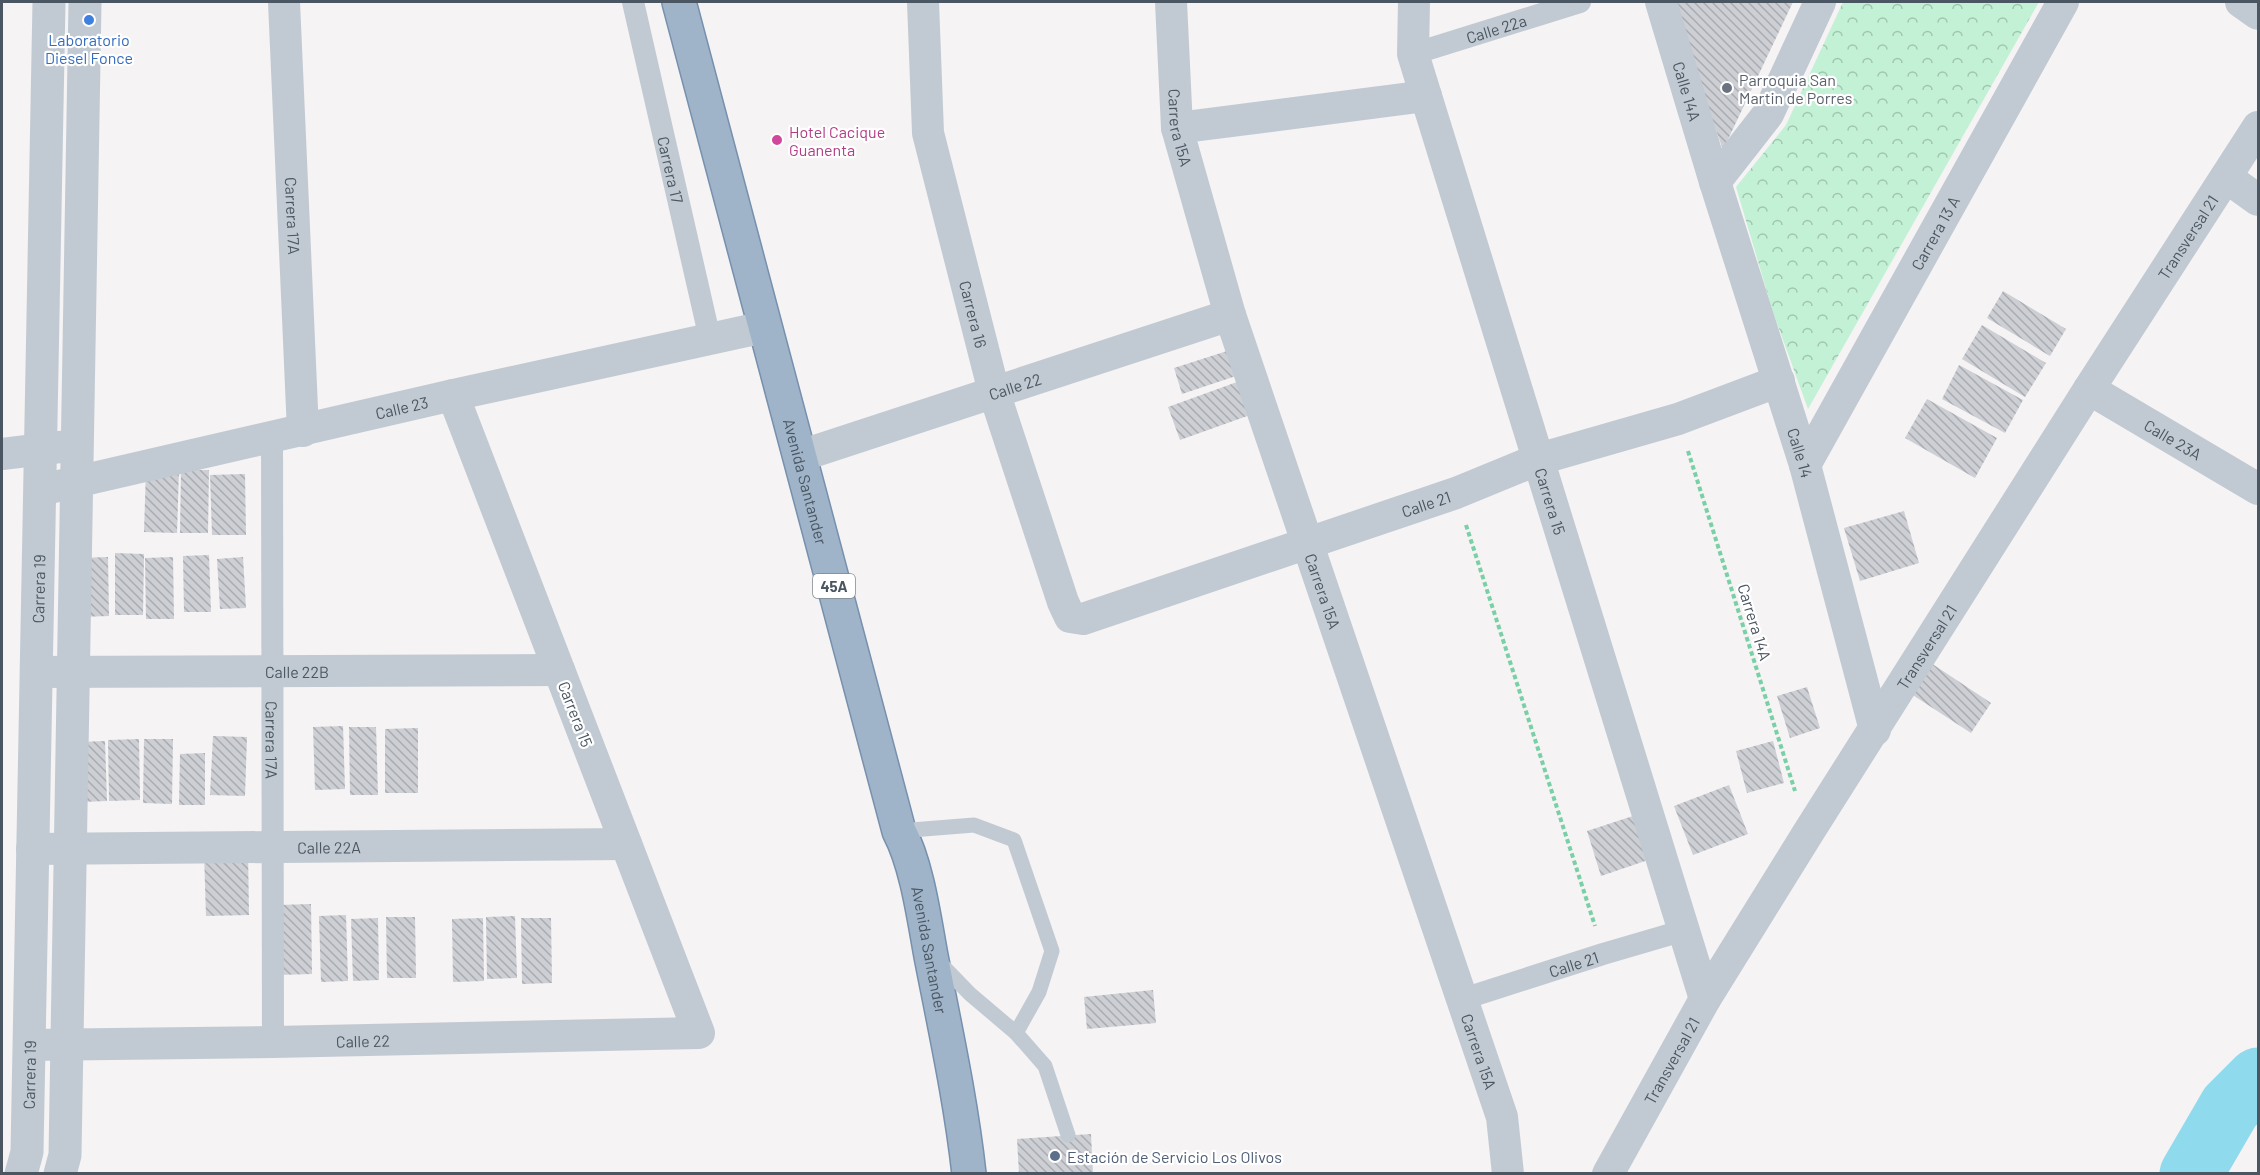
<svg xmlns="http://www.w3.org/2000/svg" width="2260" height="1175" viewBox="0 0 2260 1175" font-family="Barlow,sans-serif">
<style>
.forest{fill:url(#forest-crowns)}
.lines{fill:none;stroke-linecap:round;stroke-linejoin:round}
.river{stroke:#90daee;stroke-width:63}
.building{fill:url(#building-back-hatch)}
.trunk-casing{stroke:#7690ad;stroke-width:36}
.path{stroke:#7ad0a6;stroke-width:4;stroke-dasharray:4.5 3;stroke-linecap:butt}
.service{stroke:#c1cad2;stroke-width:15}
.pedestrian{stroke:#c1cad2;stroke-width:22}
.minor{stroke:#c1cad2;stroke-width:32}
.tertiary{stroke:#c1cad2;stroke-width:33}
.trunk{stroke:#9fb4c9;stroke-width:33}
.shop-dot{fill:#3f7fe0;stroke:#fff;stroke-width:2}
.worship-dot{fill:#6b7280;stroke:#fff;stroke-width:2}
.hotel-dot{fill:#d1479c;stroke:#fff;stroke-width:2}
.service-dot{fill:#5c6f8a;stroke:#fff;stroke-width:2}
.labels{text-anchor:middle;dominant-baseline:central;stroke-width:4.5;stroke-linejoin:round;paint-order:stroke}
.shield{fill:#fff;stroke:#808990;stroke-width:1.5}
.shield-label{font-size:15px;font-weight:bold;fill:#4a5661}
.street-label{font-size:16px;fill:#4a5661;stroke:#fff}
.shop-label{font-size:16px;fill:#366cbe;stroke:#fff}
.worship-label{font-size:16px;fill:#5b616d;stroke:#fff;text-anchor:start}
.hotel-label{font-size:16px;fill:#b23c85;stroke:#fff;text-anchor:start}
.service-label{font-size:16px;fill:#4e5e75;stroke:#fff;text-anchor:start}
</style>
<defs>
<pattern id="forest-crowns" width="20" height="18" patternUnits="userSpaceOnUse" patternTransform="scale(1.5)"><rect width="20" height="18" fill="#c3f1d5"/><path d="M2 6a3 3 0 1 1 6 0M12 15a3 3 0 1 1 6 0" fill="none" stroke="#a0c6b0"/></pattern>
<pattern id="building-back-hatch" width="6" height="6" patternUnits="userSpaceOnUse" patternTransform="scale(1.5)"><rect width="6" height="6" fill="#cdcfd5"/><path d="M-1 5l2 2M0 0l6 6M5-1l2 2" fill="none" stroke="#a8abb0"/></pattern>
</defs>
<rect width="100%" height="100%" fill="#f5f3f3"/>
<!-- forest -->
<path class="forest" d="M 1843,2 L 2039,2 L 1808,409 L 1773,312 L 1736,187 L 1786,125 Z"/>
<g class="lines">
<!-- river -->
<path class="river" d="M 2191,1174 L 2230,1107 L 2258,1079"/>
</g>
<!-- building -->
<g class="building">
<path d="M 1675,2 L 1793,2 L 1723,150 L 1679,25 Z"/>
<path d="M 2003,291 L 2066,329 L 2050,356 L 1987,318 Z"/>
<path d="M 1982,325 L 2046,363 L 2025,397 L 1962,359 Z"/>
<path d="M 1227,351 L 1236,376 L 1182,394 L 1174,368 Z"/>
<path d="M 1959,365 L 2023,400 L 2005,433 L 1942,399 Z"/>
<path d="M 1237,382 L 1250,415 L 1180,440 L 1168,407 Z"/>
<path d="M 1927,399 L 1997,438 L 1975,478 L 1905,438 Z"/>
<path d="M 146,470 L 179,470 L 177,533 L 144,532 Z"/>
<path d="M 181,470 L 209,470 L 208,533 L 180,533 Z"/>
<path d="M 245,474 L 246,535 L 212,535 L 210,475 Z"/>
<path d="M 1904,511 L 1919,563 L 1860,581 L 1844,528 Z"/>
<path d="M 115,553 L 144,554 L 143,615 L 115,615 Z"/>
<path d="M 209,555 L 211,612 L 184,612 L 183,556 Z"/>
<path d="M 108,557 L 109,616 L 80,617 L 79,558 Z"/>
<path d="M 173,557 L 174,619 L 146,619 L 145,558 Z"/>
<path d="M 243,557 L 246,608 L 220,609 L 217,559 Z"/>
<path d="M 1925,659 L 1991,703 L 1971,733 L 1905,690 Z"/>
<path d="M 1807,687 L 1820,728 L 1790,738 L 1777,696 Z"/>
<path d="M 343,726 L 345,789 L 315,790 L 313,727 Z"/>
<path d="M 349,727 L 376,727 L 378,795 L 350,795 Z"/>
<path d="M 418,728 L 418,793 L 385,793 L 385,729 Z"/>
<path d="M 213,736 L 247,737 L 245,796 L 210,795 Z"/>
<path d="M 139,739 L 140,800 L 109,801 L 108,740 Z"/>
<path d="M 144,739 L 173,739 L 172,804 L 143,803 Z"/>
<path d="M 105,741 L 107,801 L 81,802 L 79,742 Z"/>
<path d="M 1773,741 L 1784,783 L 1747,793 L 1736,751 Z"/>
<path d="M 205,753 L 205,805 L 179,805 L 180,754 Z"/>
<path d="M 1729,785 L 1748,834 L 1693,855 L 1674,806 Z"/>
<path d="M 1639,814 L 1654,858 L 1601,876 L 1587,831 Z"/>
<path d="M 248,851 L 249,915 L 206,916 L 204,853 Z"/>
<path d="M 311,904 L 312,974 L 278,975 L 278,905 Z"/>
<path d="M 346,915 L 348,981 L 321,982 L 319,916 Z"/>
<path d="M 515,916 L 517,978 L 487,979 L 486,917 Z"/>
<path d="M 386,917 L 415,917 L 416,978 L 387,978 Z"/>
<path d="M 378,918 L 379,980 L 353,981 L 351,919 Z"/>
<path d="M 483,918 L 484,981 L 453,982 L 452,919 Z"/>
<path d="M 521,918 L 551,918 L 552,983 L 522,984 Z"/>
<path d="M 1153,990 L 1156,1023 L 1087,1029 L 1084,997 Z"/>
<path d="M 1091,1134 L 1093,1174 L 1019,1174 L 1017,1139 Z"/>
</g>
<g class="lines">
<!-- trunk casing -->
<g class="trunk-casing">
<g id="trunk">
<path id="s19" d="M 679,2 L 899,831 C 917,865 924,918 931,956 C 945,1028 961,1101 969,1174"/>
</g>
</g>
<!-- path -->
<g class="path">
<path d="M 1688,451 L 1795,791"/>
<path d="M 1466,525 L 1595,926"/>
</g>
<!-- service -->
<g class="service">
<path d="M 899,831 L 974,825 L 1014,840 L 1052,951 L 1039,992 L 1016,1033"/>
<path d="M 937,960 L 970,994 L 1016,1033 L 1045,1066 L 1068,1135"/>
</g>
<!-- pedestrian -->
<g class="pedestrian">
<path id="s1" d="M 633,2 L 710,339"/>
<path id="s2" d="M 1413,54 L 1580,2"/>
<path id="s3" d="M 272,438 L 273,1042"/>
<path id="s4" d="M 1463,999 L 1603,954 L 1685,930"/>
</g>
<!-- minor -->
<g class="minor">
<path id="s5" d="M 284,2 L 303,431"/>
<path id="s6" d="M 923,2 L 928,133 L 994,392 L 1063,602 L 1070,617 L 1083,619 L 1456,493 L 1539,459 L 1678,419 L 1779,381"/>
<path id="s7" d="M 1171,2 L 1177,128 L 1230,315 L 1502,1117 L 1508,1174"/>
<path id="s8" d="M 1414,2 L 1413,54 L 1705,999"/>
<path id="s9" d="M 1661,2 L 1715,182 L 1805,465 L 1875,730"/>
<path d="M 2241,2 L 2258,14"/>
<path d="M 1177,128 L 1426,96"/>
<path d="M 2226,177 L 2258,200"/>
<path d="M 1715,182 L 1768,114 L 1820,2"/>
<path id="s10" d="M 2089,389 L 2258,489"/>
<path d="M 2,454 L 77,445"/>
<path id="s11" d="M 800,456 L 1230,315"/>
<path id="s12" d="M 1805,465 L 2063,2"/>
<path id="s13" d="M 41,490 L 453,395 L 765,327"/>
<path id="s14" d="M 36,672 L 559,670"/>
<path id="s15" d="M 32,849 L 626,844"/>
<path id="s16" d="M 29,1045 L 273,1042 L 699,1033 L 453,395"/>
<path id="s17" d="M 1608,1174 L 1705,999 L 1808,833 L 2089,389 L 2258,127"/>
</g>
<!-- tertiary -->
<g class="tertiary">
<path id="s18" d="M 21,1174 L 27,1152 L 49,2"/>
<path d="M 60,1174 L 65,1155 L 85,2"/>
</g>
<!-- trunk -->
<use href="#trunk" class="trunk"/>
</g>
<!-- markers -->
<circle class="shop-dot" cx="89" cy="20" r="6"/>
<circle class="worship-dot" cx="1727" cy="88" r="6"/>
<circle class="hotel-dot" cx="777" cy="140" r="6"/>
<circle class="service-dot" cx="1055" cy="1156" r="6"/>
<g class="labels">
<!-- shield labels -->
<rect class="shield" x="813" y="574" width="42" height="24" rx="4.5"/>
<g class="shield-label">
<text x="834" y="586">45A</text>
</g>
<!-- street labels -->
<g class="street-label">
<text stroke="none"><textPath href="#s2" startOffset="87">Calle 22a</textPath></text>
<text stroke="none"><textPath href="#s9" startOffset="93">Calle 14A</textPath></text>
<text stroke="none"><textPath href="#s7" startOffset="126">Carrera 15A</textPath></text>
<text stroke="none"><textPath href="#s1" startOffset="172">Carrera 17</textPath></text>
<text stroke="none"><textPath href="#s5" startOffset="214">Carrera 17A</textPath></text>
<text stroke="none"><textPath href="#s12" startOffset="266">Carrera 13 A</textPath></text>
<text stroke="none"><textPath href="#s17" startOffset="1102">Transversal 21</textPath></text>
<text stroke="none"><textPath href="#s6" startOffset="318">Carrera 16</textPath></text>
<text stroke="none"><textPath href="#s11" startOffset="226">Calle 22</textPath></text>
<text stroke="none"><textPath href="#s13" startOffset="370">Calle 23</textPath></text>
<text stroke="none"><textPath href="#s10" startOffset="98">Calle 23A</textPath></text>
<text stroke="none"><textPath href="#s9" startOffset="472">Calle 14</textPath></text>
<text stroke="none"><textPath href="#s19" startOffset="496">Avenida Santander</textPath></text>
<text stroke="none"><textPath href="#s8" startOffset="520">Carrera 15</textPath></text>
<text stroke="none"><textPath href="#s6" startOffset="1011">Calle 21</textPath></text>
<text stroke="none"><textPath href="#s18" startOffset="586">Carrera 19</textPath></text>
<text stroke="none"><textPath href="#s7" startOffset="612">Carrera 15A</textPath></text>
<text transform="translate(1755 622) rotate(73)">Carrera 14A</text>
<text stroke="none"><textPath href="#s17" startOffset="616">Transversal 21</textPath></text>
<text stroke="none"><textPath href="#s14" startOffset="261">Calle 22B</textPath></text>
<text transform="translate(576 714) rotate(69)">Carrera 15</text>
<text stroke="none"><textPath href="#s3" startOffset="302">Carrera 17A</textPath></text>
<text stroke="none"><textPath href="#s15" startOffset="297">Calle 22A</textPath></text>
<text stroke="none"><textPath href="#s19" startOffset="981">Avenida Santander</textPath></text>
<text stroke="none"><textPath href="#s4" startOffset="116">Calle 21</textPath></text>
<text stroke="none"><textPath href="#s16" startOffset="334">Calle 22</textPath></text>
<text stroke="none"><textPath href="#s7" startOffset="1098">Carrera 15A</textPath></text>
<text stroke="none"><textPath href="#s17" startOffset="130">Transversal 21</textPath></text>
<text stroke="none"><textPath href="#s18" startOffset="100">Carrera 19</textPath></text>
</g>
<!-- shop labels -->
<g class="shop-label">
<text x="89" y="39">Laboratorio<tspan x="89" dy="18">Diesel Fonce</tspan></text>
</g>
<!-- worship labels -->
<g class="worship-label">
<text x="1739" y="79">Parroquia San<tspan x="1739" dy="18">Martin de Porres</tspan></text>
</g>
<!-- hotel labels -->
<g class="hotel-label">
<text x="789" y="131">Hotel Cacique<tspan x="789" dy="18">Guanenta</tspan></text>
</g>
<!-- service labels -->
<g class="service-label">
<text x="1067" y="1156">Estación de Servicio Los Olivos</text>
</g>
</g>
<!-- border -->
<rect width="2260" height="1175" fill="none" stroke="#4a5661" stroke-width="6"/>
</svg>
